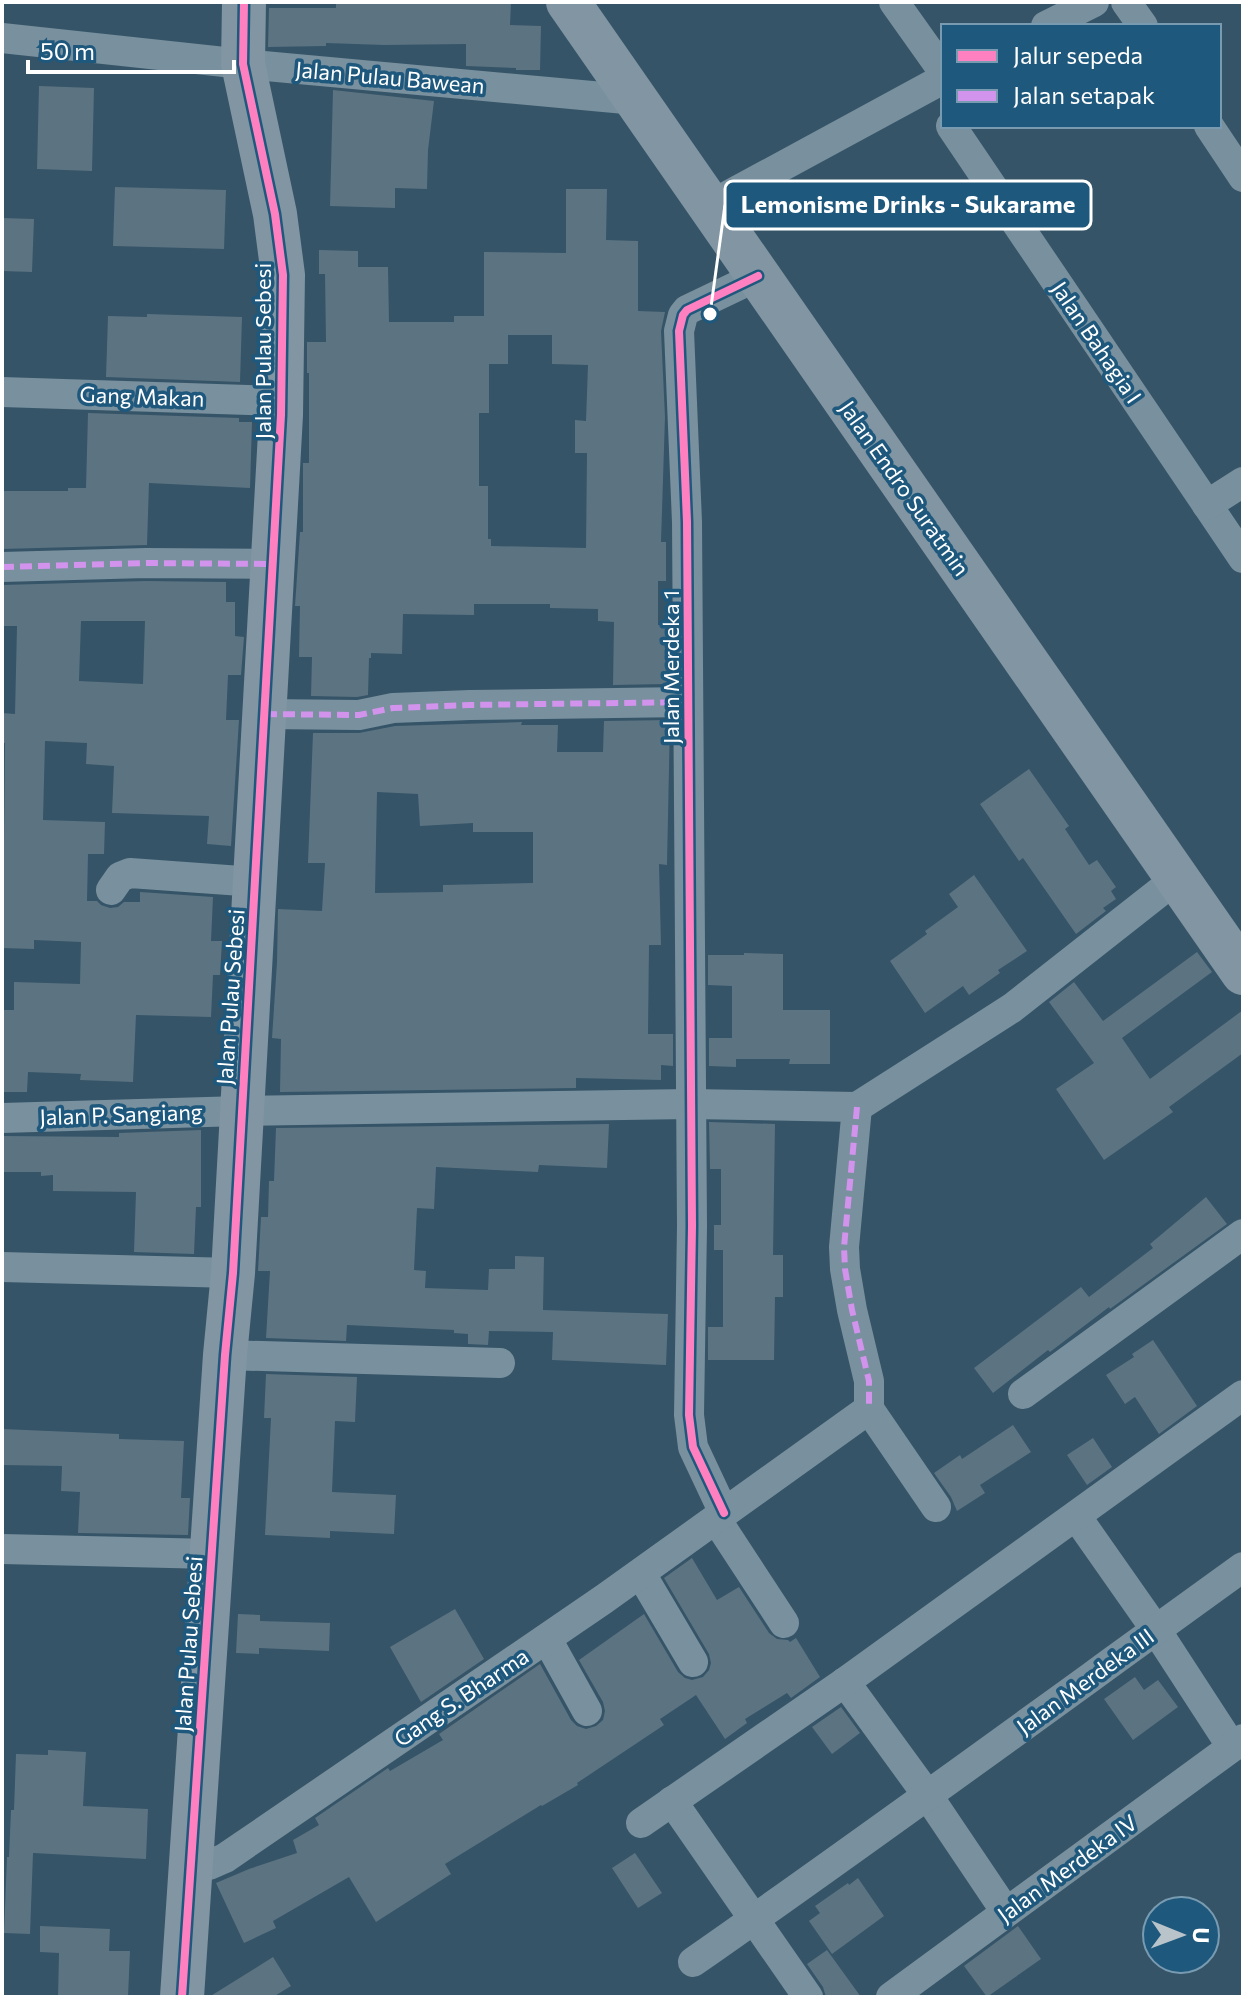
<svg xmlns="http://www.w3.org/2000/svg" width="1245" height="1999" viewBox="0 0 1245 1999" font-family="Commissioner,sans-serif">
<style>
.building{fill:#5c7382;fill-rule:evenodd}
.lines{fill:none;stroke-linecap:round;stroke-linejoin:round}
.street{stroke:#79909e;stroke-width:30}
.secondary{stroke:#8195a3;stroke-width:44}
.quiet{stroke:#d193ec;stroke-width:6;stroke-dasharray:12 6;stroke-linecap:butt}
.cycleway-casing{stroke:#1f587d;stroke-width:13}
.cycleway{stroke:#ff80c0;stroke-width:8}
.labels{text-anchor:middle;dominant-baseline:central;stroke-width:7;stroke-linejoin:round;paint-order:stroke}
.street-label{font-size:22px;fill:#fff;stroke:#1f587d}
.leader{fill:none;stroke:#fff;stroke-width:3}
.callout-dot{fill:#fff;stroke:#1f587d;stroke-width:3}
.callout{fill:#1f587d;stroke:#fff;stroke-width:3}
.callout-label{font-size:24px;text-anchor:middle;font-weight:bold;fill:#fff}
</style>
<rect width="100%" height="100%" fill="#355467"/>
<!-- building -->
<g class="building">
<path d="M 336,2 L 511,2 L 510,25 L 541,26 L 540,70 L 516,70 L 516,68 L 466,66 L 466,44 L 384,45 L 326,43 L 326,46 L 268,47 L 269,8 L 336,8 Z"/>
<path d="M 39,86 L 94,88 L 92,171 L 37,169 Z"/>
<path d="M 333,90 L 434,101 L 428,150 L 427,189 L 395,188 L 395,208 L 330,206 Z"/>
<path d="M 115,187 L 226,190 L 224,249 L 113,246 Z"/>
<path d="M 566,189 L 607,189 L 606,240 L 638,241 L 638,311 L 665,312 L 661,331 L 665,417 L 661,542 L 666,542 L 666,581 L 658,581 L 658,625 L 668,625 L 667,684 L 613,685 L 614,622 L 598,621 L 598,609 L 550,608 L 550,604 L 474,604 L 474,615 L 403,614 L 402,654 L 371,653 L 371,658 L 369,658 L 368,695 L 357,697 L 311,696 L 312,657 L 299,657 L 300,606 L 295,606 L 300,532 L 303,532 L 303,463 L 309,463 L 309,373 L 307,373 L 307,342 L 326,342 L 325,274 L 319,274 L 319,250 L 358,251 L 358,267 L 388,267 L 389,322 L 454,322 L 454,316 L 484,316 L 484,252 L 566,253 ZM 508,335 L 552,335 L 552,364 L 588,365 L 586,421 L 575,420 L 575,453 L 587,453 L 586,548 L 491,546 L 491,539 L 488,539 L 488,486 L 479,486 L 479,413 L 489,413 L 489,364 L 508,364 Z"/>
<path d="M 2,218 L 34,219 L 32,272 L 2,271 Z"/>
<path d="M 147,314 L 242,317 L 240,382 L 106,377 L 108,316 L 147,317 Z"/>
<path d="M 88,413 L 239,418 L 239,422 L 252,422 L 250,488 L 149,483 L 147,545 L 2,549 L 2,491 L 68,491 L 68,488 L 86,488 Z"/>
<path d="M 146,581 L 226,582 L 226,602 L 235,602 L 235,636 L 244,637 L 241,675 L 228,675 L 226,720 L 239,720 L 231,846 L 207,844 L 209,816 L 112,813 L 114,766 L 86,764 L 87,743 L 45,741 L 43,820 L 105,822 L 104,854 L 88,854 L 87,901 L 97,901 L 101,905 L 110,908 L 118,907 L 124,902 L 140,902 L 140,892 L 213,897 L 211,941 L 222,941 L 220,975 L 213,975 L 211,1017 L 136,1015 L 133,1082 L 80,1080 L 81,1074 L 28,1072 L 27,1092 L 2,1092 L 2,1010 L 14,1010 L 14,982 L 80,984 L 81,942 L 34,940 L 34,949 L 2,948 L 2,842 L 4,842 L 5,743 L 2,743 L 2,713 L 15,714 L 17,626 L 2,626 L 2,585 ZM 81,621 L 145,621 L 143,684 L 79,681 Z"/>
<path d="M 670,720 L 667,865 L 659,864 L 661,945 L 649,945 L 648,1034 L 673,1034 L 673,1066 L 661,1065 L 661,1080 L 576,1078 L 576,1088 L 280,1092 L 281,1039 L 272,1038 L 277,962 L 278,909 L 322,911 L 325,863 L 308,863 L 313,733 L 359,733 L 395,726 L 522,722 L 521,725 L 558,725 L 557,752 L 603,752 L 604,721 ZM 377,792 L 418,794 L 420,826 L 473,823 L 473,832 L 533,832 L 533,883 L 443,885 L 443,892 L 375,893 Z"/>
<path d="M 1029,769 L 1069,826 L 1065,829 L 1089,865 L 1097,860 L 1116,887 L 1111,891 L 1116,899 L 1103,908 L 1106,911 L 1076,934 L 1023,858 L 1019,861 L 980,804 Z"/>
<path d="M 974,875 L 1027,951 L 998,970 L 1000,973 L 969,995 L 963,986 L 925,1013 L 890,961 L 927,934 L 925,931 L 958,907 L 949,894 Z"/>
<path d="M 1197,952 L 1212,972 L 1122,1038 L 1150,1079 L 1243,1010 L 1243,1053 L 1169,1107 L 1173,1112 L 1104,1160 L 1056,1089 L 1094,1063 L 1049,1002 L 1074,982 L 1103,1021 Z"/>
<path d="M 744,953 L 783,954 L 783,1010 L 830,1010 L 830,1064 L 789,1064 L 790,1059 L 736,1059 L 736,1067 L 709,1066 L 709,1038 L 732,1038 L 732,986 L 708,985 L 708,955 L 744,955 Z"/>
<path d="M 709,1122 L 775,1124 L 773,1255 L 783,1255 L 783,1297 L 775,1297 L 774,1360 L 708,1360 L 708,1327 L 723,1327 L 723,1250 L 714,1250 L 714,1225 L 721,1225 L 721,1169 L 710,1169 Z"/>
<path d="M 609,1124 L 607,1168 L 539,1165 L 538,1172 L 436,1167 L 434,1209 L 417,1208 L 414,1270 L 426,1271 L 425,1288 L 488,1290 L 489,1269 L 515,1269 L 515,1256 L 544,1257 L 543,1310 L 668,1314 L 666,1365 L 552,1360 L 553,1332 L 489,1331 L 488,1345 L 468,1344 L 468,1334 L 454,1333 L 454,1330 L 347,1325 L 346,1341 L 266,1338 L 270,1271 L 258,1271 L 261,1217 L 268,1217 L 269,1181 L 274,1181 L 276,1128 Z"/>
<path d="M 201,1130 L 201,1207 L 196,1207 L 194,1254 L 134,1252 L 136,1192 L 53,1191 L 53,1175 L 41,1176 L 41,1172 L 2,1172 L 2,1136 L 119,1137 L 119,1133 Z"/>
<path d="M 1206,1197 L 1227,1224 L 1110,1309 L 1109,1307 L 1050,1352 L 1048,1350 L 993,1393 L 974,1368 L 1081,1287 L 1089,1297 L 1153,1248 L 1150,1244 Z"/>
<path d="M 1153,1340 L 1197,1406 L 1159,1434 L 1135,1397 L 1125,1404 L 1106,1375 L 1134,1357 L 1132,1354 Z"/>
<path d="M 266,1374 L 357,1377 L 355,1422 L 335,1421 L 332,1492 L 396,1495 L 394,1534 L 330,1531 L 330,1538 L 265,1535 L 271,1418 L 264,1418 Z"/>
<path d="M 1013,1425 L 1031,1452 L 980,1485 L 985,1493 L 957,1511 L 951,1497 L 934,1473 L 960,1455 L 962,1459 Z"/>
<path d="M 2,1429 L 119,1434 L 119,1439 L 184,1441 L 181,1498 L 190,1498 L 188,1535 L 78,1533 L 80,1492 L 61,1491 L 62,1466 L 2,1465 Z"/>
<path d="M 1093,1438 L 1112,1467 L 1087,1485 L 1067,1455 Z"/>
<path d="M 692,1558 L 717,1600 L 739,1587 L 769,1633 L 777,1639 L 788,1640 L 790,1642 L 796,1638 L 820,1677 L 791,1698 L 787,1693 L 745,1719 L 747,1723 L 725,1739 L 696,1695 L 660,1719 L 664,1725 L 577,1783 L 578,1785 L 542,1806 L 541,1805 L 445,1864 L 451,1874 L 376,1922 L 349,1877 L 273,1921 L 276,1928 L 244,1943 L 216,1883 L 249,1869 L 297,1853 L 293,1840 L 319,1825 L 315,1818 L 388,1768 L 390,1771 L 443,1740 L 439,1734 L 540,1664 L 571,1720 L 577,1726 L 586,1729 L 596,1726 L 603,1720 L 605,1711 L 603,1702 L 579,1660 L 644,1614 L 678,1672 L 685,1678 L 692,1680 L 703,1677 L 709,1670 L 711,1663 L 709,1654 L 664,1578 Z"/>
<path d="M 455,1609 L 484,1659 L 421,1702 L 390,1647 Z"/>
<path d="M 238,1614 L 260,1615 L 260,1621 L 330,1623 L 329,1651 L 259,1648 L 259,1654 L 236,1653 Z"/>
<path d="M 1135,1677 L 1144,1690 L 1158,1680 L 1178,1707 L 1133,1740 L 1104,1699 Z"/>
<path d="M 841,1707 L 860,1733 L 832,1754 L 812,1727 Z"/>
<path d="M 48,1750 L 86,1752 L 83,1806 L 148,1809 L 146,1859 L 33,1853 L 30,1934 L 4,1933 L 7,1857 L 9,1857 L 11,1810 L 14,1810 L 16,1754 L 48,1755 Z"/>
<path d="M 635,1853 L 662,1893 L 638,1908 L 612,1868 Z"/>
<path d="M 858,1878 L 884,1916 L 832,1954 L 809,1921 L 820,1913 L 815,1906 L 848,1883 L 849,1885 Z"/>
<path d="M 40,1926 L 110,1929 L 109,1951 L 130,1951 L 128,1997 L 58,1997 L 59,1953 L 40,1952 Z"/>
<path d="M 1018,1926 L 1041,1959 L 987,1997 L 964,1966 Z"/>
<path d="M 827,1950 L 861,1997 L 826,1997 L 823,1987 L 807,1964 Z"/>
<path d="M 273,1957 L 291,1986 L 273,1997 L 209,1997 Z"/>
</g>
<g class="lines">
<!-- street -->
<g class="street">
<path d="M 894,2 L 943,71"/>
<path d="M 1126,2 L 1143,26"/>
<path d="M 1046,26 L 1094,2"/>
<path d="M 2,38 L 243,64 L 636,100"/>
<path d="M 951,126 L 1243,558"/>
<path d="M 1209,126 L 1243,177"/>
<path d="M 709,206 L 943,79"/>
<path d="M 2,392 L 281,401"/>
<path d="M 1207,505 L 1243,482"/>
<path d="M 2,567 L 146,563 L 273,564"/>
<path d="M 265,714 L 359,715 L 393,708 L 470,705 L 688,702"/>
<path d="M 111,890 L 120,877 L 130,873 L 256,882"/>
<path d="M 857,1107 L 844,1247 L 845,1269 L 852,1310 L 869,1381 L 869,1409 L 936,1507"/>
<path d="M 2,1118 L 241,1111 L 690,1104 L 857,1107 L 1012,1008 L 1176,879"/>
<path d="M 2,1267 L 233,1273"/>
<path d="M 225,1355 L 500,1363"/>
<path d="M 1023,1394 L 1243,1234"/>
<path d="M 724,1513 L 693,1447 L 689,1415 L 692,1226 L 687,522 L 679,331 L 683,315 L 687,310 L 758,276"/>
<path d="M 1076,1516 L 1156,1630 L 1232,1747"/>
<path d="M 716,1519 L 784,1623"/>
<path d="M 2,1549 L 212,1554"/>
<path d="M 641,1574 L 693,1662"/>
<path d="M 547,1639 L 587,1711"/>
<path d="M 845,1682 L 928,1796 L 1006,1912"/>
<path d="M 672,1801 L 808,1997"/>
<path d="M 641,1823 L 845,1682 L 1243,1395"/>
<path d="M 191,1866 L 209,1865 L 225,1858 L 604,1599 L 869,1409"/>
<path d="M 693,1962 C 878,1833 1060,1699 1243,1567"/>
<path d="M 891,1997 L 1243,1739"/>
</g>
<!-- secondary -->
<g class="secondary">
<path d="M 568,2 L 1243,973"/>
<path d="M 182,1997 L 225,1355 L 233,1273 L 281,415 L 283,275 L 275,214 L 243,64 L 244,2"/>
</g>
<!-- quiet -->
<g class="quiet">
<path d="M 2,567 L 146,563 L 273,564"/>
<path d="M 265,714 L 359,715 L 393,708 L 470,705 L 688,702"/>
<path d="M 857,1107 L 844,1247 L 845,1269 L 852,1310 L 869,1381 L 869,1409"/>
</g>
<!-- cycleway casing -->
<g class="cycleway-casing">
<g id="cycleway">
<path d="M 724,1513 L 693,1447 L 689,1415 L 692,1226 L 687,522 L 679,331 L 683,315 L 687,310 L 758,276"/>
<path d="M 182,1997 L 225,1355 L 233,1273 L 281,415 L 283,275 L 275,214 L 243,64 L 244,2"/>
</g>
</g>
<!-- cycleway -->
<use href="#cycleway" class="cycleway"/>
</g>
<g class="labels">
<!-- street labels -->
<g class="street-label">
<text transform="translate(390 77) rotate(5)">Jalan Pulau Bawean</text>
<text transform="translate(1097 342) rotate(56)">Jalan Bahagia I</text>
<text transform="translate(262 351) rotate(-90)">Jalan Pulau Sebesi</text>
<text transform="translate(142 396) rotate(2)">Gang Makan</text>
<text transform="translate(905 488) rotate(55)">Jalan Endro Suratmin</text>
<text transform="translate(670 667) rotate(-90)">Jalan Merdeka 1</text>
<text transform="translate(230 997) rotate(-86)">Jalan Pulau Sebesi</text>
<text transform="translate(121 1114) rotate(-2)">Jalan P. Sangiang</text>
<text transform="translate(188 1644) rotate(-86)">Jalan Pulau Sebesi</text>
<text transform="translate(1085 1681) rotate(-36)">Jalan Merdeka III</text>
<text transform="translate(461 1697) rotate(-34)">Gang S. Bharma</text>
<text transform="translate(1067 1868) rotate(-36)">Jalan Merdeka IV</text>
</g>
</g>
<!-- callouts -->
<path class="leader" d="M710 314L725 205"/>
<circle class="callout-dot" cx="710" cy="314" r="8"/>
<rect class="callout" x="725" y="181" width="366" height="48" rx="8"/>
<g class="callout-label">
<text x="908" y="213">Lemonisme Drinks - Sukarame</text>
</g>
<!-- border -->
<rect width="1245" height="1999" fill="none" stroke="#ffffff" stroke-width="8"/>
<!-- legend -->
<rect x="941" y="24" width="280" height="104" fill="#1f587d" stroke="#799bb1" stroke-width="2"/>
<rect x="957" y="50" width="40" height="12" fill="#ff80c0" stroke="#799bb1" stroke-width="2"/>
<text x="1013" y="64" font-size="24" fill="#ffffff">Jalur sepeda</text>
<rect x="957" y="90" width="40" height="12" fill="#d193ec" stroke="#799bb1" stroke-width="2"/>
<text x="1013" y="104" font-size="24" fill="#ffffff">Jalan setapak</text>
<!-- north arrow -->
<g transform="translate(1181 1935) rotate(91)"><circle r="38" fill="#1f587d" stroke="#799bb1" stroke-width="2"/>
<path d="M0-6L14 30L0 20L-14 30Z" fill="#b8c3ca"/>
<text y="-12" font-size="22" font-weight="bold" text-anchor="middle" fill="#ffffff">U</text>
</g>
<!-- scale -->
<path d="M28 60v12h206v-12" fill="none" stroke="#ffffff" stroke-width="4"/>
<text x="40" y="60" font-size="24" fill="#ffffff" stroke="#1f587d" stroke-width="6" paint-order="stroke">50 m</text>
</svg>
